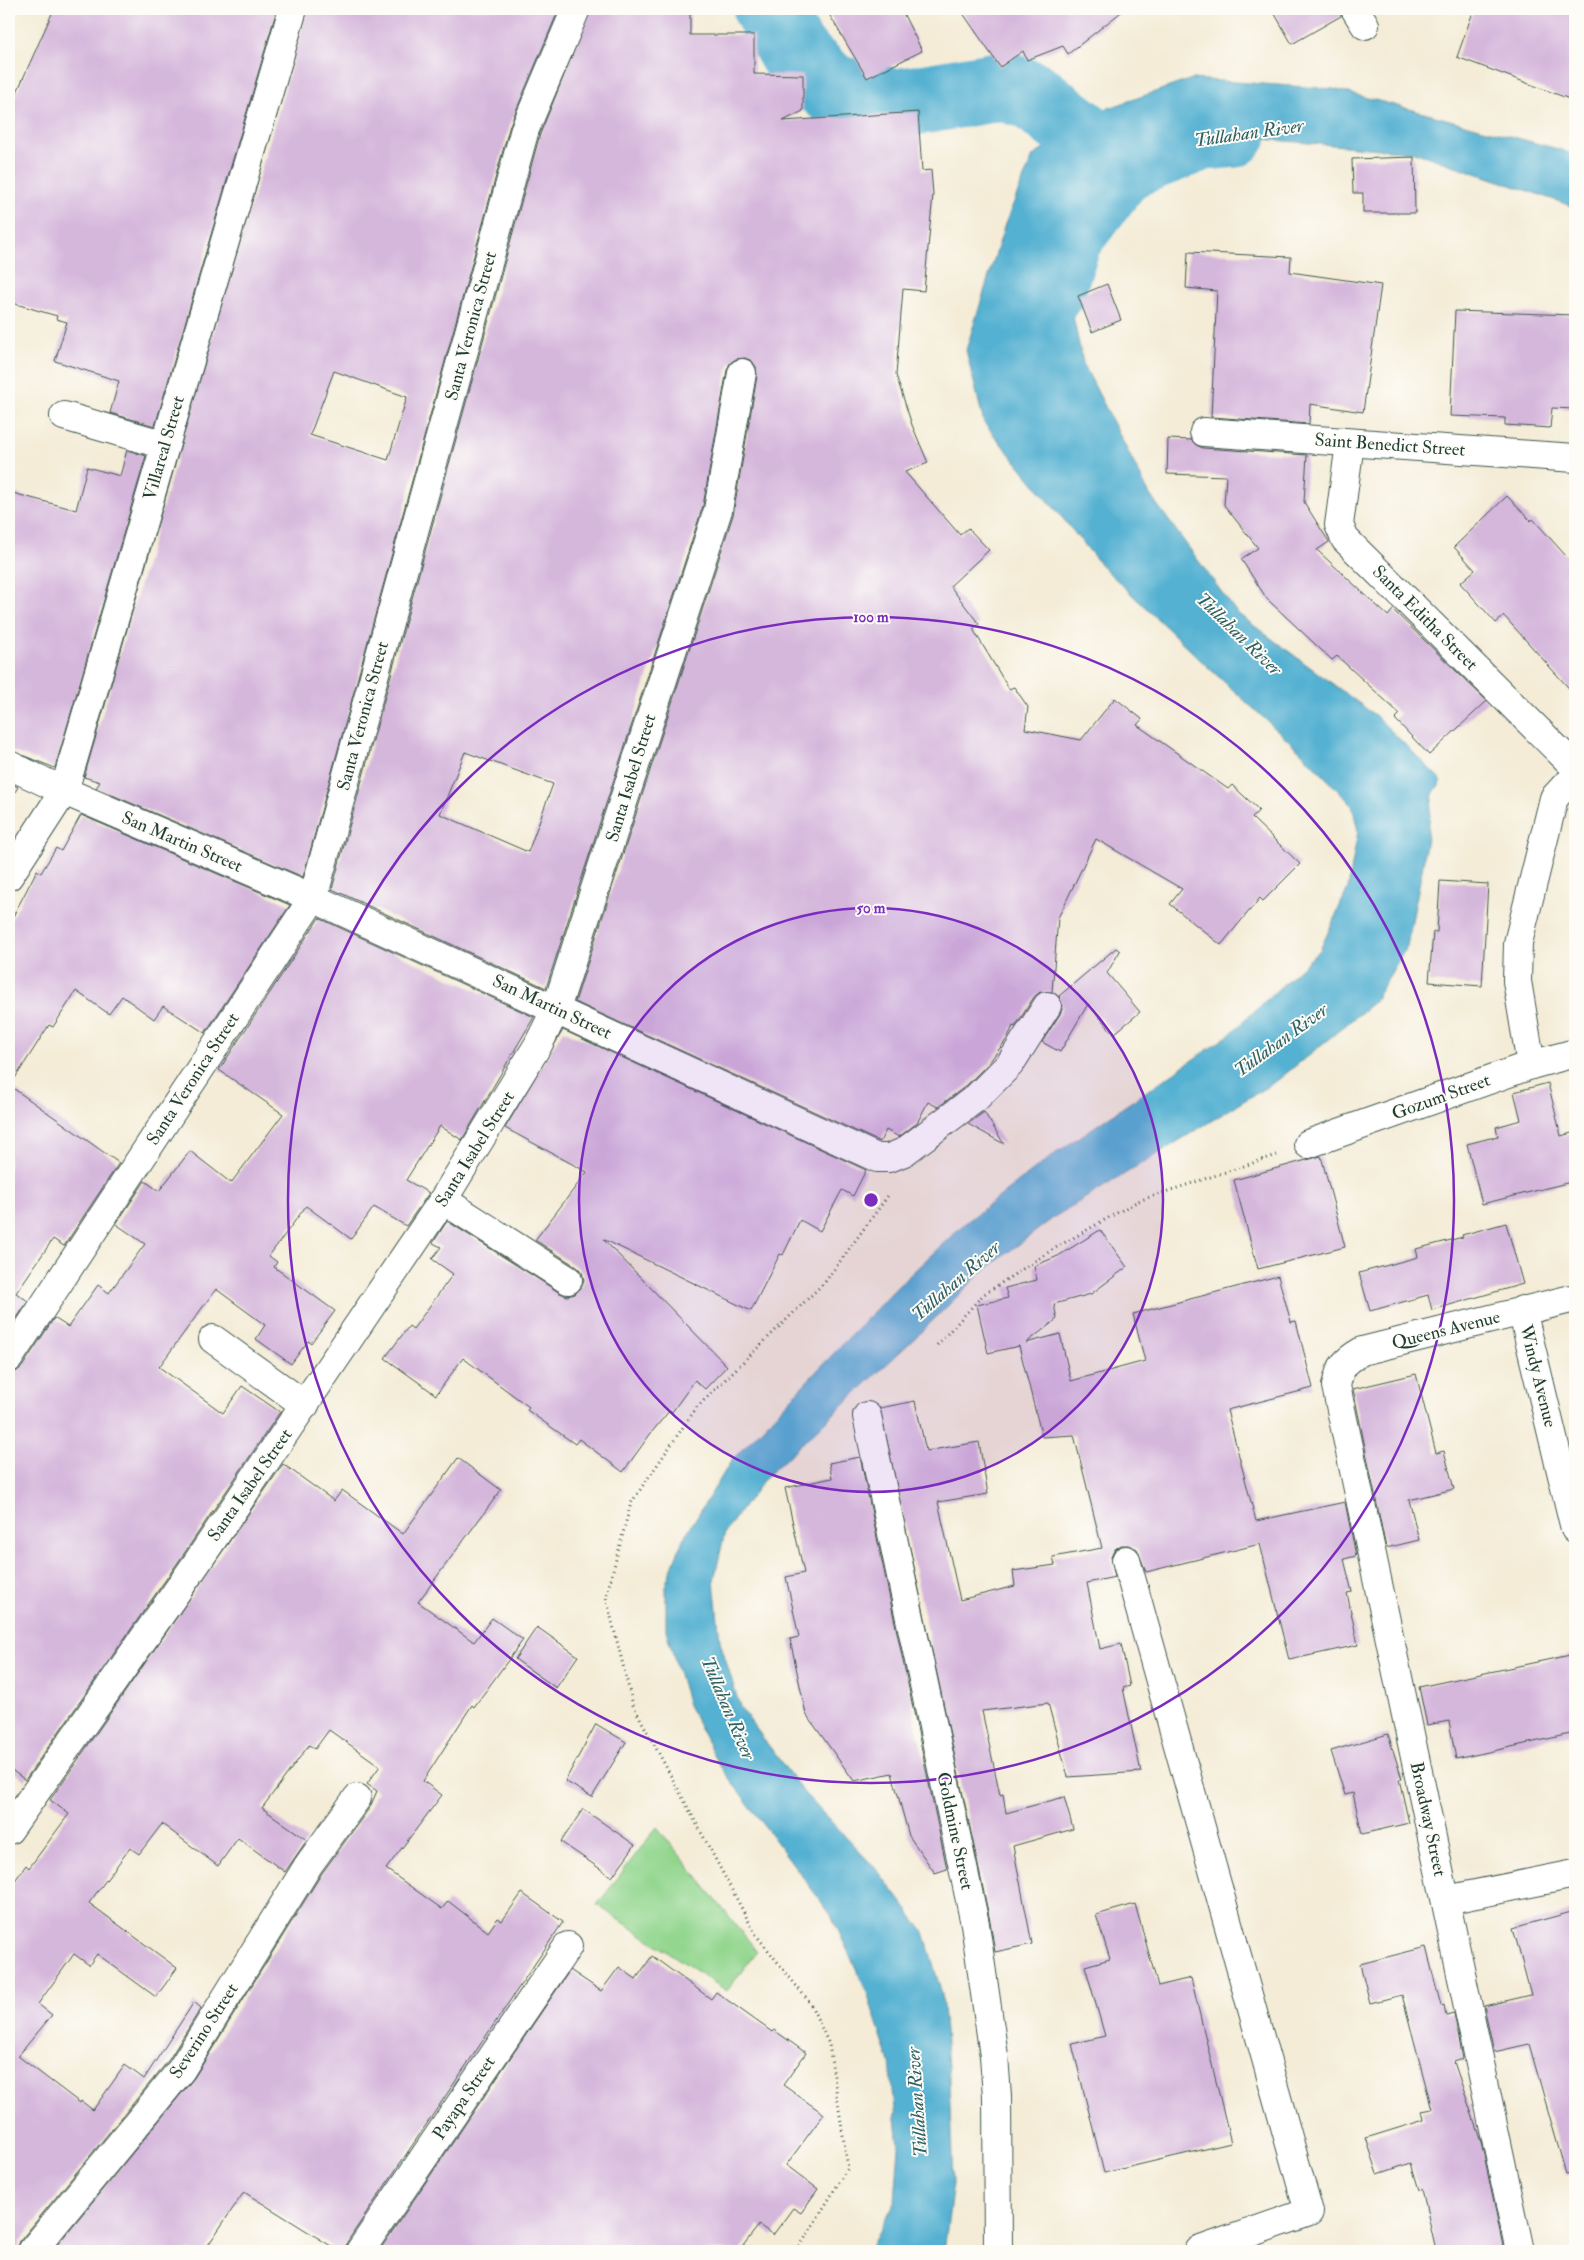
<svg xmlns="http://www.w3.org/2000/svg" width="1584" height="2260" viewBox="0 0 1584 2260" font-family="'IM FELL Double Pica',serif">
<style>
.green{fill:#92d68e;stroke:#588a61}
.water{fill:#54b1d2;stroke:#3a7783}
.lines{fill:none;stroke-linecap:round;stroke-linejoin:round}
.river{stroke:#54b1d2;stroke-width:70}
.building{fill:#d5b7dc;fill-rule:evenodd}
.minor-casing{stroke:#3f574c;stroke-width:30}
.path{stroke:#3f574c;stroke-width:3;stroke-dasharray:1 4;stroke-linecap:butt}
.minor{stroke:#fff;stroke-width:28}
.ring{fill:none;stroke:#7b2cbf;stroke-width:2.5}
.labels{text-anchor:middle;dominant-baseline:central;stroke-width:4;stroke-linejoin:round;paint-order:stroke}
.street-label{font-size:18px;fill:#1f3d34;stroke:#fdfcf7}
.water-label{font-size:19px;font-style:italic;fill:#2f6063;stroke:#fdfcf7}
.centre{fill:#7b2cbf;stroke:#fdfcf7;stroke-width:2.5}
.ring-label{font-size:15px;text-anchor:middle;font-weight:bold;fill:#7b2cbf;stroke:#fdfcf7;stroke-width:4;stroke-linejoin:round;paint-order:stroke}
</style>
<rect width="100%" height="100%" fill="#fdfcf7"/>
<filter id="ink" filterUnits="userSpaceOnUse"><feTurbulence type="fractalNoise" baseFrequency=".02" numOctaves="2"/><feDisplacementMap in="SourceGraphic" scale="10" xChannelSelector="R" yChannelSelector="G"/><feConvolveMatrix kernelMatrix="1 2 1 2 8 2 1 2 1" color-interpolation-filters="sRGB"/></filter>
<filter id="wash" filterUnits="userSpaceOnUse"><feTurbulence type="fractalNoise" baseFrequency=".0096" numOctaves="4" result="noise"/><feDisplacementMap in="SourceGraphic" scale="20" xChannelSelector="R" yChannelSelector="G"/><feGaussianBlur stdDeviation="1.12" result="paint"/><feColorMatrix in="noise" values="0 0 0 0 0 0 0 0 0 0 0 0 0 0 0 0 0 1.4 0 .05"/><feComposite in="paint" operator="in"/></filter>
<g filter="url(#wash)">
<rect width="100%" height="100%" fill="#f4ecd7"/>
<!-- green -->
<path class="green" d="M 657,1827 L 757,1951 L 727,1991 L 597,1905 Z"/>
<!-- water -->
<path class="water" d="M 1192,79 L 1334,89 L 1558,149 L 1575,155 L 1575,207 L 1414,152 L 1263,139 L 1136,160 L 1093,201 L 1068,293 L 1083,363 L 1150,495 L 1237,613 L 1376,716 L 1442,781 L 1433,794 L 1423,865 L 1407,946 L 1374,1002 L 1278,1080 L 1056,1216 L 981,1273 L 917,1336 L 764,1479 L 725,1532 L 714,1580 L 720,1641 L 740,1707 L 804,1793 L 878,1871 L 924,1932 L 942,1995 L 949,2078 L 953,2184 L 944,2251 L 868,2251 L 895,2202 L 899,2146 L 890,2063 L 866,1990 L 831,1915 L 720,1766 L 688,1705 L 666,1630 L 666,1583 L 683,1539 L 732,1460 L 895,1289 L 964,1224 L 1056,1153 L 1229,1035 L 1320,950 L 1348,888 L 1358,831 L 1352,805 L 1300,751 L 1210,669 L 1102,566 L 984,423 L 966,350 L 1005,224 L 1033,156 L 1103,110 Z"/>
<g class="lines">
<!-- river -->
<g class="river">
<path d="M 768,9 L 793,53 L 832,89 L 895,104 L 1001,86 L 1031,95 L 1123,166"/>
<path d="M 1049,293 L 1068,237 L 1123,166 L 1201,136 L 1232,133"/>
</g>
</g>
<g id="blocks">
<!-- building -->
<g class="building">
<path d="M 54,9 L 277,9 L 155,426 L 110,413 L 119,381 L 55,361 L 67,322 L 56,319 L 57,316 L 9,302 L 9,110 Z"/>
<path d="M 308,9 L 559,9 L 510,125 L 303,877 L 96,788 L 100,782 L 84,777 ZM 334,371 L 407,397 L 388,460 L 310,435 Z"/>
<path d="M 591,9 L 690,9 L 690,35 L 754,35 L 754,74 L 803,75 L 803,111 L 783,121 L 918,112 L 922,171 L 931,170 L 933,194 L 924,291 L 903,289 L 896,375 L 912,425 L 928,463 L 905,472 L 960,535 L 968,528 L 989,550 L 950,586 L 979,624 L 973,629 L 1009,689 L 1014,687 L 1028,707 L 1025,729 L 1081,740 L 1115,698 L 1142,719 L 1137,725 L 1228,789 L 1232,785 L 1259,810 L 1252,818 L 1300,864 L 1263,901 L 1260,898 L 1221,945 L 1170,904 L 1182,889 L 1096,839 L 1058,918 L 1052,992 L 1040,992 L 1034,997 L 1015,1027 L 1013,1026 L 1007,1039 L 988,1064 L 966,1086 L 938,1107 L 928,1102 L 917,1123 L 899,1137 L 886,1130 L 880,1142 L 575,1002 L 733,515 L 757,376 L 756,367 L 752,361 L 745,358 L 736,359 L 730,363 L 727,370 L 703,506 L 546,988 L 332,889 L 540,134 ZM 465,752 L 553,784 L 528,852 L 440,814 Z"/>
<path d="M 826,9 L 901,9 L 922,51 L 867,78 Z"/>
<path d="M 960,9 L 1125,9 L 1068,54 L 1063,46 L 1027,60 L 1023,51 L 1000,67 Z"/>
<path d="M 1272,9 L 1340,9 L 1341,16 L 1292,44 Z"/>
<path d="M 1474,9 L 1575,9 L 1575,101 L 1457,57 Z"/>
<path d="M 1414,157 L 1415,213 L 1363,213 L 1363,193 L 1353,193 L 1352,159 Z"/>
<path d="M 1188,252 L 1291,257 L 1290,272 L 1381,285 L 1363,412 L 1310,404 L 1309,424 L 1211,417 L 1217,291 L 1186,288 Z"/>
<path d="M 1107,284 L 1121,320 L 1092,332 L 1078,296 Z"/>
<path d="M 1455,311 L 1575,315 L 1575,409 L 1552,408 L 1550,428 L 1505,425 L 1505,418 L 1450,416 Z"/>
<path d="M 1168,439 L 1191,440 L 1196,445 L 1203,448 L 1307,455 L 1304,502 L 1329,542 L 1317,550 L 1388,616 L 1393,610 L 1487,701 L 1429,755 L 1395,719 L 1400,714 L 1337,656 L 1332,660 L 1267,599 L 1241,559 L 1258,548 L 1224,505 L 1226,476 L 1167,474 Z"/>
<path d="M 127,450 L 146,456 L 55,768 L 9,750 L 9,492 L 76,510 L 87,467 L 120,476 Z"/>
<path d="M 1507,496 L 1531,521 L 1533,519 L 1575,566 L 1575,695 L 1504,616 L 1496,623 L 1460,583 L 1475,570 L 1454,547 Z"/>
<path d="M 9,782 L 18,787 L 9,802 Z"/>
<path d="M 81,815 L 290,905 L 205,1033 L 163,1006 L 154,1019 L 122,996 L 109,1014 L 76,991 L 53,1027 L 49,1025 L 10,1086 L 119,1163 L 64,1246 L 53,1239 L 16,1293 L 28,1301 L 9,1330 L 9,924 L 37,870 L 41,873 L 56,848 L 61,851 Z"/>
<path d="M 1440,881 L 1488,884 L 1482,986 L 1429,982 L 1433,932 L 1437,932 Z"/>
<path d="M 319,918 L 534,1017 L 462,1140 L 440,1126 L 406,1180 L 429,1193 L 406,1226 L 374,1207 L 351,1239 L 306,1206 L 269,1256 L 277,1262 L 274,1267 L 335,1311 L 311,1343 L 308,1341 L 291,1364 L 256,1339 L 265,1325 L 216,1289 L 159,1367 L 223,1413 L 242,1386 L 280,1412 L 183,1555 L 25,1780 L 9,1768 L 9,1374 L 16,1372 L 22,1367 L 54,1318 L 68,1327 L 98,1285 L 109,1293 L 145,1244 L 116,1224 L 145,1181 L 159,1191 L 190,1151 L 231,1183 L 283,1114 L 219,1070 Z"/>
<path d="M 1116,948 L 1120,951 L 1107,973 L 1140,1012 L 1114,1034 L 1088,1004 L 1060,1052 L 1042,1042 L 1060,1014 L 1063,1006 L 1059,996 Z"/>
<path d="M 563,1030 L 866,1170 L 853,1196 L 842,1190 L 820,1231 L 800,1220 L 783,1255 L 780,1254 L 751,1311 L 603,1239 L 727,1366 L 705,1389 L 695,1380 L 672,1412 L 670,1410 L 651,1433 L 623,1472 L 579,1439 L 575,1444 L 527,1410 L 529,1407 L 463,1358 L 436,1395 L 385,1358 L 409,1326 L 413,1329 L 453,1274 L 432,1259 L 441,1247 L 433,1243 L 447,1221 L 560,1293 L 567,1296 L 575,1294 L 581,1288 L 584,1280 L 582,1272 L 577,1267 L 535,1240 L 587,1172 L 505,1128 Z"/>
<path d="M 1548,1083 L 1561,1136 L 1575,1132 L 1575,1181 L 1482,1204 L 1467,1144 L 1498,1136 L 1496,1127 L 1521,1120 L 1514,1092 Z"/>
<path d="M 984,1112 L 1004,1144 L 968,1124 Z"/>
<path d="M 1321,1156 L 1345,1247 L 1258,1269 L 1234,1180 Z"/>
<path d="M 1506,1223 L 1523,1284 L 1432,1310 L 1428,1295 L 1370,1311 L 1359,1273 L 1418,1257 L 1416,1249 L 1463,1237 L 1462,1235 Z"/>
<path d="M 1100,1230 L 1127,1267 L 1091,1294 L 1054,1304 L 1057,1319 L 1026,1343 L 1060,1334 L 1071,1381 L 1145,1361 L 1133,1314 L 1278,1276 L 1291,1322 L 1296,1321 L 1313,1388 L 1227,1410 L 1256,1521 L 1345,1502 L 1356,1556 L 1344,1559 L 1352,1592 L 1347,1593 L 1358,1645 L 1289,1660 L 1260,1544 L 1146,1572 L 1137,1549 L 1129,1545 L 1121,1545 L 1115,1549 L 1111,1557 L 1115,1577 L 1087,1583 L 1100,1649 L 1121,1644 L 1130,1686 L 1123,1688 L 1141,1772 L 1068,1777 L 1048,1703 L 982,1711 L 1000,1795 L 1003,1794 L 1006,1813 L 1064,1797 L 1073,1829 L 1013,1846 L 1032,1944 L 995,1952 L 990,1921 L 880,1408 L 915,1401 L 926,1451 L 979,1442 L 988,1494 L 938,1502 L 960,1600 L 1015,1586 L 1013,1571 L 1055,1565 L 1053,1557 L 1102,1548 L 1074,1435 L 1042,1437 L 1019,1346 L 988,1353 L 977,1305 L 1008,1298 L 1005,1288 L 1037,1280 L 1034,1266 L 1058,1256 Z"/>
<path d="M 1416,1374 L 1436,1453 L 1444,1451 L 1454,1489 L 1409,1500 L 1419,1540 L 1386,1548 L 1353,1389 Z"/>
<path d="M 860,1457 L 947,1869 L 935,1873 L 909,1836 L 892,1773 L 854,1781 L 806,1714 L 790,1639 L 799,1637 L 786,1577 L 804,1573 L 785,1488 L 832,1478 L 829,1463 Z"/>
<path d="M 458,1458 L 501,1490 L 418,1602 L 474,1642 L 492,1618 L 523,1640 L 474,1707 L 472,1705 L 423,1781 L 442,1795 L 386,1869 L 442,1909 L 448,1901 L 488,1932 L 498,1918 L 502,1921 L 522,1893 L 563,1922 L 347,2242 L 345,2251 L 339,2251 L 244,2192 L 204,2251 L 52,2251 L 194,2078 L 322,1873 L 370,1807 L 377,1791 L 367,1784 L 380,1766 L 329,1730 L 315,1749 L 309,1745 L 262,1808 L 307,1840 L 285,1872 L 238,1838 L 218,1866 L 162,1824 L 139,1854 L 130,1848 L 89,1903 L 177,1968 L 156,1997 L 97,1954 L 89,1965 L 74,1954 L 38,2004 L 52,2015 L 18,2056 L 80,2103 L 81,2101 L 93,2110 L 125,2065 L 144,2079 L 194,2002 L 201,2008 L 168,2061 L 20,2241 L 17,2251 L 9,2251 L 9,1889 L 26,1865 L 29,1868 L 69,1814 L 50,1800 L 283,1464 L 334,1501 L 342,1490 L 403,1534 Z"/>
<path d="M 537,1627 L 578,1656 L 556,1688 L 515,1659 Z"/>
<path d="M 1575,1654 L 1575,1733 L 1456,1759 L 1449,1721 L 1427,1725 L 1419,1687 Z"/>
<path d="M 596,1724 L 626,1742 L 592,1797 L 565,1781 Z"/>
<path d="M 1388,1734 L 1402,1779 L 1399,1779 L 1409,1823 L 1362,1834 L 1353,1793 L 1345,1795 L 1331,1751 Z"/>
<path d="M 583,1809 L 635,1845 L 612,1877 L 561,1842 Z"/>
<path d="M 1135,1904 L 1158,1986 L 1191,1978 L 1231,2143 L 1104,2173 L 1072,2044 L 1105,2036 L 1085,1966 L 1110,1959 L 1096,1915 Z"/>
<path d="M 1575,1911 L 1575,2172 L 1566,2174 L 1529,2044 L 1494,2052 L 1484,2006 L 1531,1995 L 1513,1928 Z"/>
<path d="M 1426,1947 L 1441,2006 L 1444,2005 L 1446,2015 L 1454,2013 L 1463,2059 L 1454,2062 L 1481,2141 L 1504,2251 L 1436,2251 L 1422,2189 L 1419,2190 L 1411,2163 L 1378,2174 L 1366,2138 L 1424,2120 L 1422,2111 L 1432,2109 L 1402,1995 L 1370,2003 L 1360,1964 Z"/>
<path d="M 652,1956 L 711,1999 L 716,1992 L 772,2032 L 774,2030 L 806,2053 L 783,2085 L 824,2114 L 786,2165 L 818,2189 L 801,2213 L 793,2208 L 773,2235 L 759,2225 L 739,2251 L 379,2251 L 570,1970 L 601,1991 L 619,1967 L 636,1979 Z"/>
</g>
</g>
</g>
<g filter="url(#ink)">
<use href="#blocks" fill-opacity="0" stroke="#3f574c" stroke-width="1"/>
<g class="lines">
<!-- minor casing -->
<g class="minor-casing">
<g id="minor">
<path d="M 1355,9 L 1365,25"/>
<path d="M 64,416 L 165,445"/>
<path d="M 1204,432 L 1575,458"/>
<path d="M 1350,443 L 1339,525 L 1345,539 L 1575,767"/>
<path d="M 9,765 L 64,791 L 313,898 L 877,1158 L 889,1158 L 904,1152 L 976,1098 L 1010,1064 L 1047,1006"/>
<path d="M 9,876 L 64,791 L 293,9"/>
<path d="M 1531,1065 L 1517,981 L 1518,943 L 1554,798 L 1566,785 L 1575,781"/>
<path d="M 1308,1144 L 1531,1065 L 1575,1053"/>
<path d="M 443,1200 L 568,1280"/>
<path d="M 1522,1310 L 1575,1529"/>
<path d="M 213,1339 L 305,1405"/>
<path d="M 9,1358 L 313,898 L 525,129 L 576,9"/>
<path d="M 867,1416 L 975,1924 L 994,2056 L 997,2096 L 998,2251"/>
<path d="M 1126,1560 L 1309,2212 L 1198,2251"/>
<path d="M 9,1830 L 196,1564 L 443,1200 L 538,1045 L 556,1009 L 718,510 L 742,373"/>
<path d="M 1446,1900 L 1575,1874"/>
<path d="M 32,2251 L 181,2070 L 309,1864 L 357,1798"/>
<path d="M 360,2251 L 568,1946"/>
<path d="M 1520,2251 L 1336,1386 C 1340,1366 1345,1361 1362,1351 L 1575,1298"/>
</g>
</g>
<!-- path -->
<g class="path">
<path d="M 937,1345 L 983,1295 L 1050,1251 L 1138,1201 L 1277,1155"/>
<path d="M 797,2251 L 848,2168 L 829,2044 L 810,2003 L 756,1935 L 633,1705 L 606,1597 L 631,1503 L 697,1407 L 825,1282 L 890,1193"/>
</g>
<!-- minor -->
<use href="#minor" class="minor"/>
</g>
</g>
<!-- distance rings -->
<circle cx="871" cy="1200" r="292" fill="#7b2cbf" fill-opacity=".12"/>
<g class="ring">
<circle cx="871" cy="1200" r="292"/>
<circle cx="871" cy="1200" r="583"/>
</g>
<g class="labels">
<!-- street labels -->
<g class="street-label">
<text transform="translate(471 326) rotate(-75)">Santa Veronica Street</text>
<text transform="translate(1390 445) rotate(4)">Saint Benedict Street</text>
<text transform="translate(164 448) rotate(-74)">Villareal Street</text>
<text transform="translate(1425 618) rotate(45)">Santa Editha Street</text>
<text transform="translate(363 716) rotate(-75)">Santa Veronica Street</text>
<text transform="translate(631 778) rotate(-73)">Santa Isabel Street</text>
<text transform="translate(182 842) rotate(23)">San Martin Street</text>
<text transform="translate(552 1007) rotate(25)">San Martin Street</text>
<text transform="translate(193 1079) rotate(-57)">Santa Veronica Street</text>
<text transform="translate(1441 1097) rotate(-20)">Gozum Street</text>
<text transform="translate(475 1149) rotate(-58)">Santa Isabel Street</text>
<text transform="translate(1446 1330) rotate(-14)">Queens Avenue</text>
<text transform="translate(1538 1376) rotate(76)">Windy Avenue</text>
<text transform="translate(250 1485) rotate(-55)">Santa Isabel Street</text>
<text transform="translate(1428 1819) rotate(78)">Broadway Street</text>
<text transform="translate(955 1831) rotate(78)">Goldmine Street</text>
<text transform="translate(204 2031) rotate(-57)">Severino Street</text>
<text transform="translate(464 2098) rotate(-56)">Payapa Street</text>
</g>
<!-- water labels -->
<g class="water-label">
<text transform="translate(1249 133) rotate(-8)">Tullahan River</text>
<text transform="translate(1239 634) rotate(44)">Tullahan River</text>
<text transform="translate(1281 1040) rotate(-36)">Tullahan River</text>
<text transform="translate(956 1281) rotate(-41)">Tullahan River</text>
<text transform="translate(728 1708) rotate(67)">Tullahan River</text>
<text transform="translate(917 2102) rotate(-94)">Tullahan River</text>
</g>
</g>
<circle cx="871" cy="1200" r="8" class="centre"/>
<g class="ring-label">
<text x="871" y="622">100 m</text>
<text x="871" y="913">50 m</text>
</g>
<!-- margin -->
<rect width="1584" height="2260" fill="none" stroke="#fdfcf7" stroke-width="30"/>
</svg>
